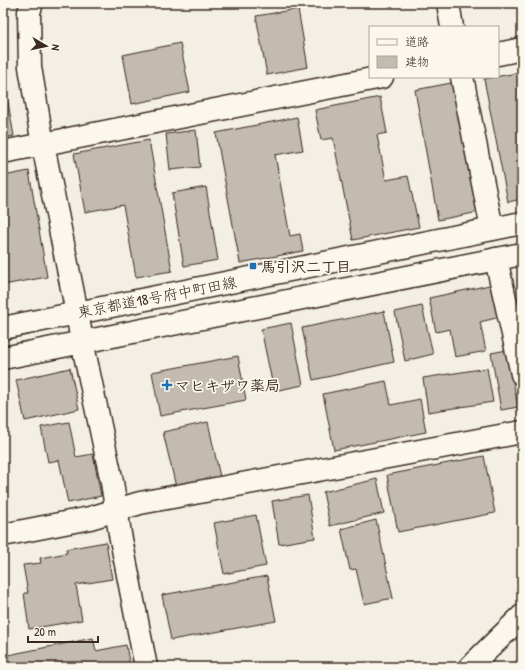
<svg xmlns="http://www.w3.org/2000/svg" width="525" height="670" viewBox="0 0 525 670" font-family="'Patrick Hand','Klee One',sans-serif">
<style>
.green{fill:#d8d1c6;stroke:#8a7e72}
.building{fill:#c3bbb0;stroke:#3b2a1e}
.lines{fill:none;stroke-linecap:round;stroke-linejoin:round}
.minor-casing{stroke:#3b2a1e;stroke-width:25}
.primary-casing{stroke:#3b2a1e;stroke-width:25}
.minor{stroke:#fbf7ec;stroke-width:22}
.primary{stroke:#fbf7ec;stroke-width:22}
.poi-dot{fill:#1f6fb2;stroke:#fbf7ec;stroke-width:1.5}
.labels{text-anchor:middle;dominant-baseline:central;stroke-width:3.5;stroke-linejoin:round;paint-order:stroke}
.poi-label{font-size:15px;font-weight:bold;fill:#3b2a1e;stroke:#fbf7ec;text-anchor:start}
.street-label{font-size:15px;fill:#3b2a1e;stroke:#fbf7ec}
</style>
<rect width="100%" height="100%" fill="#f3efe4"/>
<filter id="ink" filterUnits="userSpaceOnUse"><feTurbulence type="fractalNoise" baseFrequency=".025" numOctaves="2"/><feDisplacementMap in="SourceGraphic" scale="8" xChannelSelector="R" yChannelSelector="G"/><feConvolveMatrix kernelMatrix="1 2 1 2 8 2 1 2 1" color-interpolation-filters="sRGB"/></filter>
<g filter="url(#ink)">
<!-- green -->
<path class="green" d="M 522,656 L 522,667 L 509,667 Z"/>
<!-- building -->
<g class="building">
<path d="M 298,9 L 308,67 L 267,75 L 256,16 Z"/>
<path d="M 180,43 L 190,92 L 132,104 L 123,55 Z"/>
<path d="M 522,72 L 522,199 L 508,202 L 484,79 Z"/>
<path d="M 456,82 L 479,212 L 438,220 L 415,90 Z"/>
<path d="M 5,85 L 14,136 L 3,138 L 3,86 Z"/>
<path d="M 380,97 L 387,133 L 377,135 L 386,180 L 408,176 L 419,227 L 353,240 L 333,138 L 321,140 L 315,110 Z"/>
<path d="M 297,117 L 303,150 L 275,155 L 290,236 L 300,234 L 303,251 L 240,263 L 216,133 Z"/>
<path d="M 196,130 L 200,167 L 170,170 L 166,134 Z"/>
<path d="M 149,140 L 172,271 L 136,277 L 123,205 L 85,212 L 74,154 Z"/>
<path d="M 29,171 L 47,277 L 3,285 L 3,176 Z"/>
<path d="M 206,187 L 218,260 L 184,266 L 172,193 Z"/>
<path d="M 494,284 L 500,317 L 480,322 L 486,351 L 455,357 L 450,329 L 436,332 L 429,298 Z"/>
<path d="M 422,306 L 433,354 L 405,361 L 395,312 Z"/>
<path d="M 384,311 L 394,362 L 313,380 L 302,328 Z"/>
<path d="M 291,323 L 303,385 L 274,391 L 261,329 Z"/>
<path d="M 507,350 L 518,407 L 501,410 L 491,353 Z"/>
<path d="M 238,356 L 246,400 L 160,416 L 152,372 Z"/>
<path d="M 70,368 L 79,409 L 25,421 L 16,380 Z"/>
<path d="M 487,368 L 493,402 L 428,412 L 423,378 Z"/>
<path d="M 386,381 L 391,405 L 420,399 L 426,432 L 334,450 L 323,394 Z"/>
<path d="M 69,422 L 76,457 L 93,454 L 101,496 L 68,503 L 59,460 L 48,462 L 41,427 Z"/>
<path d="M 208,422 L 220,477 L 176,487 L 163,432 Z"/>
<path d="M 484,456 L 495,513 L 398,532 L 387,475 Z"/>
<path d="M 377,479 L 384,513 L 330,526 L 323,492 Z"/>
<path d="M 308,495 L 315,538 L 279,544 L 272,501 Z"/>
<path d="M 256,515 L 266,566 L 224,574 L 214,523 Z"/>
<path d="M 376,520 L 393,598 L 364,604 L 356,569 L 350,570 L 341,529 Z"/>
<path d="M 106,542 L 112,579 L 76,585 L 82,620 L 29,629 L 24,593 L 28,593 L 23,565 L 41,563 L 40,558 L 67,553 L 66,549 Z"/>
<path d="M 267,576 L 276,621 L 171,640 L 162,595 Z"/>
<path d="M 93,638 L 96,651 L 126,645 L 130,667 L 3,667 L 3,656 Z"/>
</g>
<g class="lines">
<!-- minor casing -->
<g class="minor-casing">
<g id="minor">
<path d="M 32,3 L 29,12 L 30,67 L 43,145 L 77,313 L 82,341 L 112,482 L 120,534 L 146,667"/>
<path d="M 448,3 L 452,27"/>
<path d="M 498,54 L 522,49"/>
<path d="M 462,77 L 492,229"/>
<path d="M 3,152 L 382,77"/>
<path d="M 496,259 L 522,374"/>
<path d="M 3,535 L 90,518 L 140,503 L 522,432"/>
<path d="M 470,667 L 522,616"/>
</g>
</g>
<!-- primary casing -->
<g class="primary-casing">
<g id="primary">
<path d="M 3,328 L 522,223"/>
<path d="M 3,358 L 522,254"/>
</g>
</g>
<!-- minor -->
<use href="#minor" class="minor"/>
<!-- primary -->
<use href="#primary" class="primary"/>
</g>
</g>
<!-- markers -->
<g class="poi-dot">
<rect x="249" y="262" width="8" height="8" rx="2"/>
<path d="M165 379h4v4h4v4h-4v4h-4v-4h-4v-4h4z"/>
</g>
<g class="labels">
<!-- poi labels -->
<g class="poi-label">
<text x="261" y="266">馬引沢二丁目</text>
<text x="175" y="385">マヒキザワ薬局</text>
</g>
<!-- street labels -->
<g class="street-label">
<text transform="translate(157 297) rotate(-11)">東京都道18号府中町田線</text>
</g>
</g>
<!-- margin -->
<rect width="525" height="670" fill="none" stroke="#fbf7ec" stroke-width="16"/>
<rect x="8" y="8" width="509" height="654" fill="none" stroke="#3b2a1e" stroke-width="1.5" filter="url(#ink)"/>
<!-- legend -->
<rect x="369" y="26" width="130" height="52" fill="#fbf7ec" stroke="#aea59a"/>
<rect x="377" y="39" width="20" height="6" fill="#fbf7ec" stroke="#aea59a"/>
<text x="405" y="46" font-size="12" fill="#3b2a1e">道路</text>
<rect x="377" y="56" width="20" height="12" fill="#c3bbb0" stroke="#aea59a"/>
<text x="405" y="66" font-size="12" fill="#3b2a1e">建物</text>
<!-- north arrow -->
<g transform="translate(46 46) rotate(99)" stroke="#fbf7ec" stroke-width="3" paint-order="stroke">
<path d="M0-3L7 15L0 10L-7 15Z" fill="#3b2a1e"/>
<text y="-6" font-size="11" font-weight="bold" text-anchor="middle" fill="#3b2a1e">N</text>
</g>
<!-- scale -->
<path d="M28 636v6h70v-6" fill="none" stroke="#3b2a1e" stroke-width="2"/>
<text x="34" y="636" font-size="12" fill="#3b2a1e" stroke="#fbf7ec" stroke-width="3" paint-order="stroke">20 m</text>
</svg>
